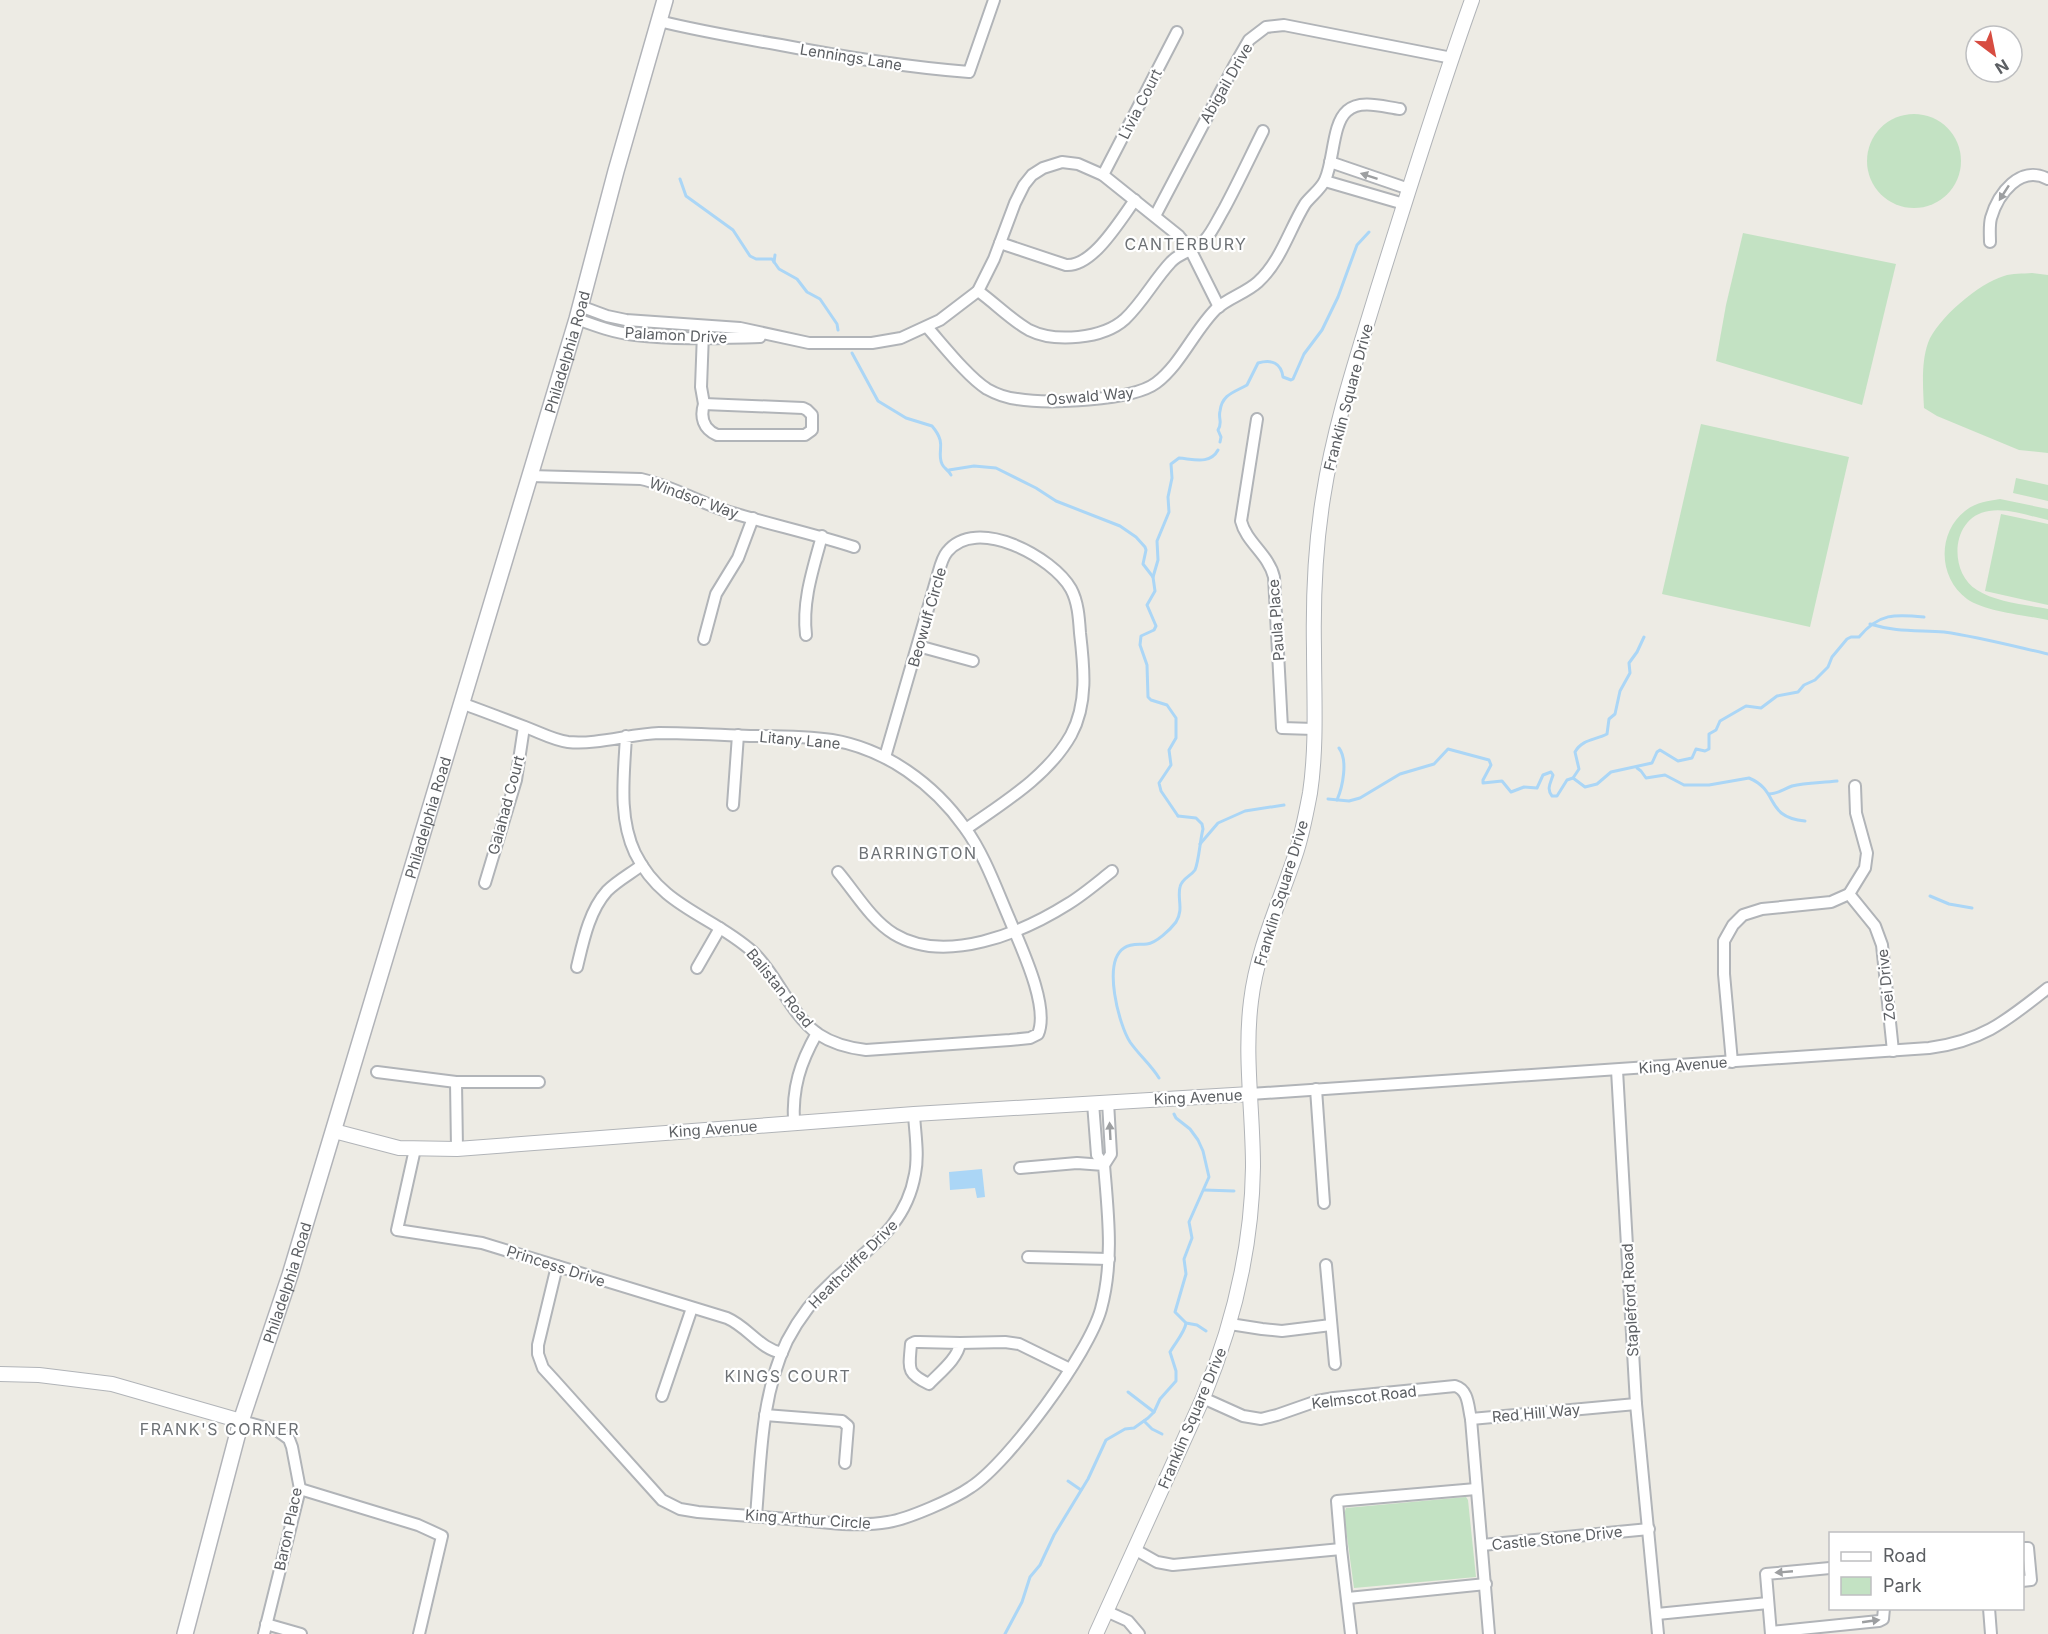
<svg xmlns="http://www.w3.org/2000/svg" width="2048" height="1634" viewBox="0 0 2048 1634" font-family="Inter,sans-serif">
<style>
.green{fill:#c3e2c3}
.water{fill:#abd6f6}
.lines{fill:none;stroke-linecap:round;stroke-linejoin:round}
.stream{stroke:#abd6f6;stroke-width:3}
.minor-casing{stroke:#b1b4b8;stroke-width:14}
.tertiary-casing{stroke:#b1b4b8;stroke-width:16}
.secondary-casing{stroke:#b1b3b8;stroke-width:18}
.minor{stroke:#fff;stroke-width:10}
.tertiary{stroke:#fff;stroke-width:14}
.secondary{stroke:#fff;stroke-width:15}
.oneway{fill:#9d9fa1}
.labels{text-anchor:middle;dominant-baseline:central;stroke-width:4.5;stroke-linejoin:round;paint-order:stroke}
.street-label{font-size:15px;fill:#5c5f63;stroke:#fff}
.neighbourhood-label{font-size:16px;letter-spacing:1.5px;fill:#6d7175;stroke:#fff}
</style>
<rect width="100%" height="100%" fill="#edebe4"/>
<!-- green -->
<g class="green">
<circle cx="1914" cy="161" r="47"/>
<path d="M 1743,233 L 1896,264 L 1862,405 L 1716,361 L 1726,305 Z"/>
<path d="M 2032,273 L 2048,275 L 2048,453 L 2019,450 L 1937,416 L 1924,408 C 1923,387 1921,363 1928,343 C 1937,319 1979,283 2004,276 C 2012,273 2023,274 2032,273 Z"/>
<path d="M 1701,424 L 1849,457 L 1810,627 L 1662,594 Z"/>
<path d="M 2016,478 L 2048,485 L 2048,501 L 2013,493 Z"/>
<path d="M 2000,499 L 2048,509 L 2048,520 C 2029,516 2008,508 1989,511 C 1952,516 1947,571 1977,590 C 1995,602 2027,605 2048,609 L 2048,620 C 2025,615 1986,612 1967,599 C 1938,578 1937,533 1965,511 C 1976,502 1988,501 2000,499 Z"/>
<path d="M 2001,514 L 2048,524 L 2048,605 L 1985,591 Z"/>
<path d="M 1466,1497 L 1468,1500 L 1476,1577 L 1354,1588 L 1344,1514 L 1346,1508 Z"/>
</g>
<!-- water -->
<path class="water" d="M 982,1169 L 985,1197 L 977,1198 L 975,1188 L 950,1190 L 949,1172 Z"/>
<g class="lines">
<!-- stream -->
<g class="stream">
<path d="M 680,179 L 686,196 L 733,230 L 750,256 L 756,259 L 772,259 L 779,269 L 797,279 L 807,292 L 820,299 L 837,324 L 838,330"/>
<path d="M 774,262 L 775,255"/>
<path d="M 852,353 L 878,401 L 906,418 L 932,426 C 948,445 936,450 942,464 C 944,469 949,470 951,475"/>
<path d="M 1220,442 L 1221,437 L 1218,430 C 1223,422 1218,419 1220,411 C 1222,394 1235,392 1247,385 L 1258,363 C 1272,359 1281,363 1283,377 L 1291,380 L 1293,379 L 1304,354 L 1322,330 L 1338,297 L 1357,245 L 1369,232"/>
<path d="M 949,470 L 974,466 L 996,468 L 1036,488 L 1056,501 L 1120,526 L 1136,537 L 1145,547 L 1146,550 L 1143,564 L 1153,577 L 1155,591 L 1147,605 L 1156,626 L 1154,630 L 1141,636 L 1140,645 L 1147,665 L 1148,697 L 1151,700 L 1167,705 L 1176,718 L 1176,738 L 1169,750 L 1171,765 L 1159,783 L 1161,791 L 1178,816"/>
<path d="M 1153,577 L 1158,560 L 1157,541 L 1169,512 L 1168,497 L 1172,478 L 1171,464 L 1179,458 C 1193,459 1210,465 1218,450"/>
<path d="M 1870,624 C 1895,632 1918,630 1944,632 C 1979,637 2013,646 2048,654"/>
<path d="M 1637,768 L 1641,771 L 1646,778 L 1665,775 L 1684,785 L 1709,785 L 1749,778 C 1780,791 1764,817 1805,821"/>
<path d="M 1573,778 L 1585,787 L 1597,784 L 1611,772 L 1652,763 L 1657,752 L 1660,750 L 1678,761 L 1692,758 L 1696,749 L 1705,751 L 1709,749 L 1709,734 L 1716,730 L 1720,721 L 1746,706 L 1761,708 L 1777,696 L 1798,692 L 1804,685 L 1815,680 L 1828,667 L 1832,657 L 1847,639 L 1851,637 L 1859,637 C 1879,613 1895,614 1924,617"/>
<path d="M 1769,794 C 1778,794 1784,789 1792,786 C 1806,782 1822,783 1837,781"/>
<path d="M 1328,799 L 1349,801 L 1360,798 L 1400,774 L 1434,764 L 1448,749 L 1489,760 L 1491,765 L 1483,780 L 1483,783 L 1502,781 L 1511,792 L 1524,787 L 1537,788 L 1543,775 L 1551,772 L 1553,775 C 1551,782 1546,789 1552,796 L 1557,796 L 1567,780 L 1573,778 L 1579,769 L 1575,752 C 1582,739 1596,740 1607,734 L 1609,719 L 1615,714 L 1620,691 L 1630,673 L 1629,663 L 1637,652 L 1644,637"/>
<path d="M 1337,800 C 1343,786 1348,760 1339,748"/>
<path d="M 1200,844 L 1218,823 L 1245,811 L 1284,805"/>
<path d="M 1930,896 L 1949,904 L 1972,908"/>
<path d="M 1159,1078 C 1151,1065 1139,1055 1130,1042 C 1119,1025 1102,962 1124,948 C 1131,943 1139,945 1147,944 C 1156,943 1170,930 1176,922 C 1184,909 1177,899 1180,887 C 1182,878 1190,877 1195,870 C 1199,861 1200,840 1203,829 L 1202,824 L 1196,818 L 1178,816"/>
<path d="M 1174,1114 L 1176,1118 L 1190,1129 L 1198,1140 L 1203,1151 L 1209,1177 L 1189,1222 L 1192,1238 L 1184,1259 L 1186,1274 L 1175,1312 L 1186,1323 L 1197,1325 L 1206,1331"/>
<path d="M 1204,1190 L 1234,1191"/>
<path d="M 1128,1392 L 1154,1412"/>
<path d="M 1144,1421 L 1152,1429 L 1162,1434"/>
<path d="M 1068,1481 L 1081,1490"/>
<path d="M 1005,1634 L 1022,1602 L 1030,1577 L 1040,1565 L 1054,1535 L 1088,1479 L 1106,1440 L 1125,1429 L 1134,1428 L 1148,1418 L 1154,1412 L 1160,1399 L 1176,1381 L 1176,1371 L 1170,1352 C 1175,1343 1185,1332 1186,1323"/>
</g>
<!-- minor casing -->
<g class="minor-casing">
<g id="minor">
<path d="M 659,21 C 699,31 740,38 781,45 C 843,57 906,67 969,72 L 994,0"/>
<path d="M 1330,162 L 1409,189"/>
<path d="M 1103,175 L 1177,32"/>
<path d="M 1325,181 L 1404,204"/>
<path d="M 1155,216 L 1234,66 L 1249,40 L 1266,27 L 1284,25 L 1452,58"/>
<path d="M 1990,242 C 1990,235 1989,226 1991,218 C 1998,194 2020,164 2048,179"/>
<path d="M 1000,243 L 1066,265 C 1093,267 1120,220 1135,200"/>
<path d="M 978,291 C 995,303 1011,320 1029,330 C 1055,343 1103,339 1125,319 C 1143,302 1154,280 1171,262 C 1180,252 1195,251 1205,240 C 1213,231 1218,219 1224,209 C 1238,183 1250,157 1263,131"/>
<path d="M 580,306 L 607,316 L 626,320 L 740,328 L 809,343 L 872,343 L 901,338 L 940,320 L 978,291 L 994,259 L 1015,203 L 1024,185 L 1032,175 L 1043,168 L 1062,162 L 1078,164 L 1103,175 L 1179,236 L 1191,251 L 1219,307"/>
<path d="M 577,319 C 596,326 615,333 635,335 C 676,340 719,338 760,337"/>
<path d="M 927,327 C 943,345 968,377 987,389 C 996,394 1007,398 1017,399 C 1047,404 1132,401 1156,383 C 1181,364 1194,331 1216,309 C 1228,298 1246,293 1258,282 C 1281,261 1289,230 1305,204 C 1311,196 1321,189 1325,180 C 1334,161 1332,124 1347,111 C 1360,99 1384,107 1400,109"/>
<path d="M 703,333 L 701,387 L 704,404"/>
<path d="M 704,404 L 803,408 L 807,410 L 812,415 L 812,430 L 805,435 L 717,435 C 703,429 700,417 704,404 Z"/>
<path d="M 1257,419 L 1241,521 C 1246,542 1269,555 1274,577 L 1282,728 L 1314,729"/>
<path d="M 530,476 L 641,479 C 673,486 701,504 733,513 C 773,525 814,534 854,547"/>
<path d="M 806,635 C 802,601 813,569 822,536"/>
<path d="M 704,639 L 716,594 L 738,558 L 753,518"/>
<path d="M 918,646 L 973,661"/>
<path d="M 461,703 C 483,711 504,719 525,727 C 539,732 553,740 568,742 C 597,745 630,734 659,733 C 689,733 720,735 750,736 C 777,736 805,736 832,740 C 886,749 934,784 965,828 C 984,854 996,888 1009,918 C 1020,945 1050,1006 1038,1034 L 1030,1038 L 1010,1040 L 866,1050 C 849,1048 833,1044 818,1034 C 790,1014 778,976 753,952 C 712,915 662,908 635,853 C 618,817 624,775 626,736"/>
<path d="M 885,757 L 936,581 C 939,572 941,559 947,552 C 976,515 1053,557 1071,589 C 1078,602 1079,618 1080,633 C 1084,667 1088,704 1071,735 C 1048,776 1003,803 966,829"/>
<path d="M 733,805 L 738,735"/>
<path d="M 838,872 C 855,892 871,920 894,934 C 945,965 1022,933 1068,904 C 1083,895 1098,882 1112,871"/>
<path d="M 485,883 L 516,780 L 524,727"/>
<path d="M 1849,894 L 1875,926 L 1882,945 L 1893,1051"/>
<path d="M 577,967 C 583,942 589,911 607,891 C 617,881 630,874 642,865"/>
<path d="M 697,968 L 720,928"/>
<path d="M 1732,1062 L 1724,974 L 1724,941 L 1733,925 L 1743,915 L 1762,909 L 1831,902 L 1849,894 L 1865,868 L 1867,853 L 1856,813 L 1855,786"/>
<path d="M 1617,1070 L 1636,1404 L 1658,1634"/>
<path d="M 377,1072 L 456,1082 L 539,1082"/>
<path d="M 456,1082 L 457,1149"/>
<path d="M 1316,1089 L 1324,1203"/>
<path d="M 1250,1094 L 1929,1048 C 1983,1041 2006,1021 2048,988"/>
<path d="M 1093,1103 L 1097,1155 L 1104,1165 L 1111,1154 L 1108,1102"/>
<path d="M 794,1123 C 792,1088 800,1063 817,1033"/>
<path d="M 415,1149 L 397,1230 L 482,1243 L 727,1318 C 748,1327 760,1349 782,1353"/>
<path d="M 1028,1257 L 1109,1259"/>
<path d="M 1326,1265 L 1335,1364"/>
<path d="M 557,1266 L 538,1345 L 538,1354 L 543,1368 L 554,1380 L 662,1500 L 680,1509 L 698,1512 C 733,1515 767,1517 802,1520 C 831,1523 860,1527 888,1522 C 908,1519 954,1499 971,1487 C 1009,1462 1089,1353 1101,1309 C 1114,1261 1108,1213 1104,1165 L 1077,1163 L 1020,1168"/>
<path d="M 1230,1324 L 1262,1329 L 1282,1331 L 1331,1325"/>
<path d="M 915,1342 L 919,1342 L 960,1343 C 958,1359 939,1373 929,1384 C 906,1373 909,1369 911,1344 Z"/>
<path d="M 960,1343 L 1005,1342 L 1019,1344 L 1070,1369"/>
<path d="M 662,1396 L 692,1308"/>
<path d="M 1203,1398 L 1243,1416 L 1261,1419 L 1277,1415 L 1317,1401 L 1334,1398 L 1455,1386 C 1469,1390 1468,1407 1471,1419 L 1489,1634"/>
<path d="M 765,1415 L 842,1421 L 848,1426 L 845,1463"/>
<path d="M 1471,1419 L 1636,1404"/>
<path d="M 241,1421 L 278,1431 L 289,1439 L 292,1447 L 300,1489 L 264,1634"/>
<path d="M 300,1489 L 418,1525 L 442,1536 L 419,1634"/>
<path d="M 756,1516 C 761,1457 761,1395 787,1341 C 799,1318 815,1297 834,1280 C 870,1247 906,1226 915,1174 C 919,1154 915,1134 914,1114"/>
<path d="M 1482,1545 L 1649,1529"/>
<path d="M 2022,1548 L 2028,1548 L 2031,1580 L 2022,1581"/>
<path d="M 1134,1549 L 1157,1562 L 1173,1565 L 1341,1549"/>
<path d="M 1348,1598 L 1486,1584"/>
<path d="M 1989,1608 L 1991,1634"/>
<path d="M 1106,1611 L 1128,1621 L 1139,1634"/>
<path d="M 1657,1614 L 1768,1603"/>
<path d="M 266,1624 L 301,1634"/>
<path d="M 1771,1632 L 1879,1621 L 1883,1619 L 1884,1608"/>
<path d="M 1351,1634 L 1341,1549 L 1337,1501 L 1476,1489"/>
<path d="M 1771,1634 L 1766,1574 L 1830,1568"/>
</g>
</g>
<!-- tertiary casing -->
<g class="tertiary-casing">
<g id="tertiary">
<path d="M 334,1131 L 399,1148 L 457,1149 L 914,1114 L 1250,1094"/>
<path d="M 0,1374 L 39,1375 L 112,1384 L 241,1421"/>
<path d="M 1096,1634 L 1203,1398 C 1233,1325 1252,1246 1253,1167 C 1253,1111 1244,1056 1251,1001 C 1257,950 1279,904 1295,856 C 1302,836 1306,814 1310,793 C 1317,746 1314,696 1314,649 C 1313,598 1315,548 1323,498 C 1334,426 1357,357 1378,288 C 1408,192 1438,95 1472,0"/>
</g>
</g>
<!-- secondary casing -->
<g class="secondary-casing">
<g id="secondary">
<path id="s1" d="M 185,1634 L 241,1421 L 290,1275 L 577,319 L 616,171 L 665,0"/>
</g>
</g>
<!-- minor -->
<use href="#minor" class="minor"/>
<!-- tertiary -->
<use href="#tertiary" class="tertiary"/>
<!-- secondary -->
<use href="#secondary" class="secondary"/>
</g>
<!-- one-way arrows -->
<defs><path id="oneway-solid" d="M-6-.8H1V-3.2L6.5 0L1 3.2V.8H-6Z" transform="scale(1.5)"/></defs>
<g class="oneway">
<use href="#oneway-solid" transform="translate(1369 176) rotate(-162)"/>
<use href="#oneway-solid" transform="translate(2004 193) rotate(123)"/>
<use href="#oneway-solid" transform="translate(1110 1131) rotate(-93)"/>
<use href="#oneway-solid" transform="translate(1784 1572) rotate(175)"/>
<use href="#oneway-solid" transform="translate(1871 1621) rotate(-8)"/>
</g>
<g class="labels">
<!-- street labels -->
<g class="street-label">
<text transform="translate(851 57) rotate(9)">Lennings Lane</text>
<text transform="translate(1226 83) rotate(-60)">Abigail Drive</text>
<text transform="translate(1140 104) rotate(-63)">Livia Court</text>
<text transform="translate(676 335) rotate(3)">Palamon Drive</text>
<text stroke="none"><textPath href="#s1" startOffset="1338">Philadelphia Road</textPath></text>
<text transform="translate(1090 396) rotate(-5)">Oswald Way</text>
<text transform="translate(1348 397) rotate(-75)">Franklin Square Drive</text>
<text transform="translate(694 498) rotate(20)">Windsor Way</text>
<text transform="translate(927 617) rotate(-74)">Beowulf Circle</text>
<text transform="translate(1276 620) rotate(-94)">Paula Place</text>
<text transform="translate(800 740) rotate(5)">Litany Lane</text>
<text transform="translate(506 805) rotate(-75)">Galahad Court</text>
<text stroke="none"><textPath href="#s1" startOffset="852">Philadelphia Road</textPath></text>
<text transform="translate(1281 893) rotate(-73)">Franklin Square Drive</text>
<text transform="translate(1886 985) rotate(-96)">Zoei Drive</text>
<text transform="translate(780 988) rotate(51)">Balistan Road</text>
<text transform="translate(1683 1065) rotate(-4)">King Avenue</text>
<text transform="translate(1198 1097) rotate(-3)">King Avenue</text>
<text transform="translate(713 1129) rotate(-4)">King Avenue</text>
<text transform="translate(853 1264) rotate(-45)">Heathcliffe Drive</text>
<text transform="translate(556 1266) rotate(18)">Princess Drive</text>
<text stroke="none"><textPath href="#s1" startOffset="366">Philadelphia Road</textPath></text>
<text transform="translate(1630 1300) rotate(-93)">Stapleford Road</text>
<text transform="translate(1364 1397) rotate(-7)">Kelmscot Road</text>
<text transform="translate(1536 1413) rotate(-5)">Red Hill Way</text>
<text transform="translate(1192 1418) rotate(-67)">Franklin Square Drive</text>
<text transform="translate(808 1519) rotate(4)">King Arthur Circle</text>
<text transform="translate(288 1529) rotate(-78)">Baron Place</text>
<text transform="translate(1557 1538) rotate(-6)">Castle Stone Drive</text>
</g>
<!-- neighbourhood labels -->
<g class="neighbourhood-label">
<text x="1186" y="244">CANTERBURY</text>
<text x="918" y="853">BARRINGTON</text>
<text x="788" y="1376">KINGS COURT</text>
<text x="220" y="1429">FRANK'S CORNER</text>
</g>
</g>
<!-- legend -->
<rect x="1829" y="1532" width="195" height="78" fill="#ffffff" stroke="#bebfc1" stroke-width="1.5"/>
<rect x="1841" y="1552" width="30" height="9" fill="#ffffff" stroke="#bebfc1" stroke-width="1.5"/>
<text x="1883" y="1562" font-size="18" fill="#5c5f63">Road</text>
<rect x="1841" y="1577" width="30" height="18" fill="#c3e2c3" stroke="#bebfc1" stroke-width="1.5"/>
<text x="1883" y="1592" font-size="18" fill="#5c5f63">Park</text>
<!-- north arrow -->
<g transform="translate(1994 54) rotate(148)"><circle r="28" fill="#ffffff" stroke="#bebfc1" stroke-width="1.5"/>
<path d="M0-4.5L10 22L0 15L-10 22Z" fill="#d74c41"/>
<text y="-9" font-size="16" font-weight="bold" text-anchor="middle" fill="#5c5f63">N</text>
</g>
</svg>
